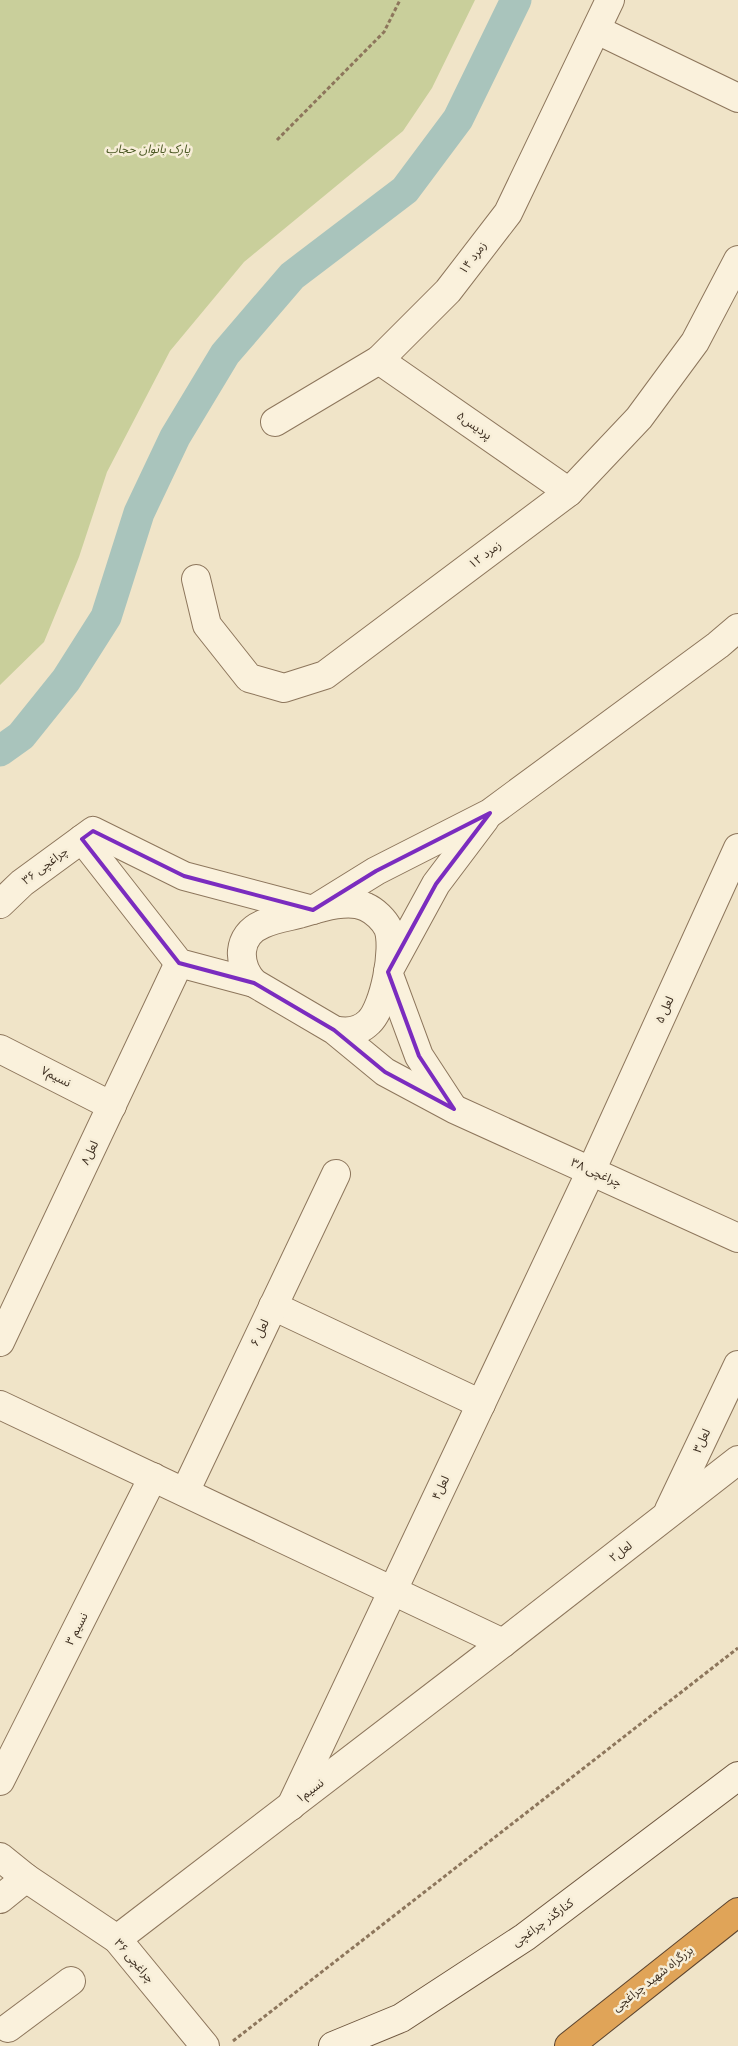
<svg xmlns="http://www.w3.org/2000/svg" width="738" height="2046" viewBox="0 0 738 2046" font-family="Georgia,'Noto Sans Arabic',serif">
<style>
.green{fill:#c9cf9b}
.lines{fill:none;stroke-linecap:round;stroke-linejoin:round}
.canal{stroke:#a9c4bc;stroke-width:31}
.street-casing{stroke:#8d765c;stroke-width:30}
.secondary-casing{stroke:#6f573f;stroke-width:30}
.highway-casing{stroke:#5b4430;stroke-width:30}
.path{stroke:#8d765c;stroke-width:3;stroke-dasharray:4 2.5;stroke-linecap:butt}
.street{stroke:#faf1dc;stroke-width:28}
.secondary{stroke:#faf1dc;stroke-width:28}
.highway{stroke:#e0a458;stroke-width:28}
.marked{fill:none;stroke:#7b2cbf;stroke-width:4;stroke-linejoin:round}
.labels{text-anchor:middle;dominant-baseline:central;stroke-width:5;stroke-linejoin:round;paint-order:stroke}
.park-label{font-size:12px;font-style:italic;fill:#4d5a26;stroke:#f7eed8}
.street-label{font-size:12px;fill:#3d2e20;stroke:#f7eed8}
</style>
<rect width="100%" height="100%" fill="#f0e4c8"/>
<!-- green -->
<path class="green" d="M 0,0 L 475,0 L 432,88 L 403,131 L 244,262 L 170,351 L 107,472 L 79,557 L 44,642 L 0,685 Z"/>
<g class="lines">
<!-- canal -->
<path class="canal" d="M 0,751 L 21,736 L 66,680 L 106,617 L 139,513 L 175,437 L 225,354 L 292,276 L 405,190 L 458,119 L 516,0"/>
<!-- street casing -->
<g class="street-casing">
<g id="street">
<path d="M 597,30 L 738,98"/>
<path d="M 379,360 L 569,492"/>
<path d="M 275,422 L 379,360 L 448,291 L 508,213 L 610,0"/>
<path d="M 196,579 L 207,625 L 249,678 L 284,688 L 325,675 L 569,492 L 639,418 L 695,342 L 738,260"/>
<path d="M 82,839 L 179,963 L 254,983"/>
<path d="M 0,904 L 22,883 L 93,831 L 184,876 L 313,910 L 376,871 L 490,813 L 718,645 L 738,628"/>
<path d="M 334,1030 C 346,1033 359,1032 369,1022 C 384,1008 396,948 388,928 C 384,920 375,911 366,907 C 348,898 319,908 299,914 C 287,917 274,919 263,924 C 236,935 237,965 254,983 L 334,1030 L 385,1072 L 454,1109 L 738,1238"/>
<path d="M 0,1049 L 112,1106"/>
<path d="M 451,1105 L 419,1056 L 388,972 L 436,884 L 485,819"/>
<path d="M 273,1306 L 481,1404"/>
<path d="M 0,1342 L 179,963"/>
<path d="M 0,1405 L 503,1643"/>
<path d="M 185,1492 L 336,1174"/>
<path d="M 669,1510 L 738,1365"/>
<path d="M 0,1781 L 153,1477"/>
<path d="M 291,1806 L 591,1171 L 738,848"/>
<path d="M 0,1857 L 26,1878 L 117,1939 L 205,2046"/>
<path d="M 0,1899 L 26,1878"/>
<path d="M 117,1939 L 503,1643 L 738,1460"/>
<path d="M 8,2028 L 71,1981"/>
</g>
</g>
<!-- secondary casing -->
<g class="secondary-casing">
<path id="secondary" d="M 333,2046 L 401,2018 L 525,1937 L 738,1776"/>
</g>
<!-- highway casing -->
<g class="highway-casing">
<path id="highway" d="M 569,2046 L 738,1912"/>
</g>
<!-- path -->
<g class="path">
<path d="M 277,140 L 384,32 L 400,0"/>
<path d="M 233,2041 L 738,1648"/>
</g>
<!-- street -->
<use href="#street" class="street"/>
<!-- secondary -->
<use href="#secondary" class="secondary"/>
<!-- highway -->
<use href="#highway" class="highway"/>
</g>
<!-- marked area -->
<path class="marked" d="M 490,813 L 436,884 L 388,972 L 419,1056 L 454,1109 L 385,1072 L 334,1030 L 254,983 L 179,963 L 82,839 L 93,831 L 184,876 L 313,910 L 376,871 Z"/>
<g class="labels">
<!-- park labels -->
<g class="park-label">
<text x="148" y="149">پارک بانوان حجاب</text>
</g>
<!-- street labels -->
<g class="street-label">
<text transform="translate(473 258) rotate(-53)">زمرد ۱۴</text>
<text transform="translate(474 426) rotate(35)">پردیس۵</text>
<text transform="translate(485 555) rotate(-37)">زمرد ۱۲</text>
<text transform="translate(45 866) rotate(-37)">چراغچی ۳۶</text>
<text transform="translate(665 1010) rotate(-66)">لعل ۵</text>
<text transform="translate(56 1077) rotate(27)">نسیم۷</text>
<text transform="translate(90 1153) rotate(-65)">لعل۸</text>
<text transform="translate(596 1173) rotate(24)">چراغچی ۳۸</text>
<text transform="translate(260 1333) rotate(-65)">لعل ۶</text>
<text transform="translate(702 1441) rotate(-65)">لعل۳</text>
<text transform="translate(441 1488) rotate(-65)">لعل۴</text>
<text transform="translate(621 1552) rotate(-38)">لعل۲</text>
<text transform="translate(77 1629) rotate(-63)">نسیم ۳</text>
<text transform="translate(310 1791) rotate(-37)">نسیم۱</text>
<text transform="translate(543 1923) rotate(-36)">کنارگذر چراغچی</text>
<text transform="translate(134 1961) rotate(49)">چراغچی ۳۶</text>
<text transform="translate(653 1979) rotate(-38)">بزرگراه شهید چراغچی</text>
</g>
</g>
</svg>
